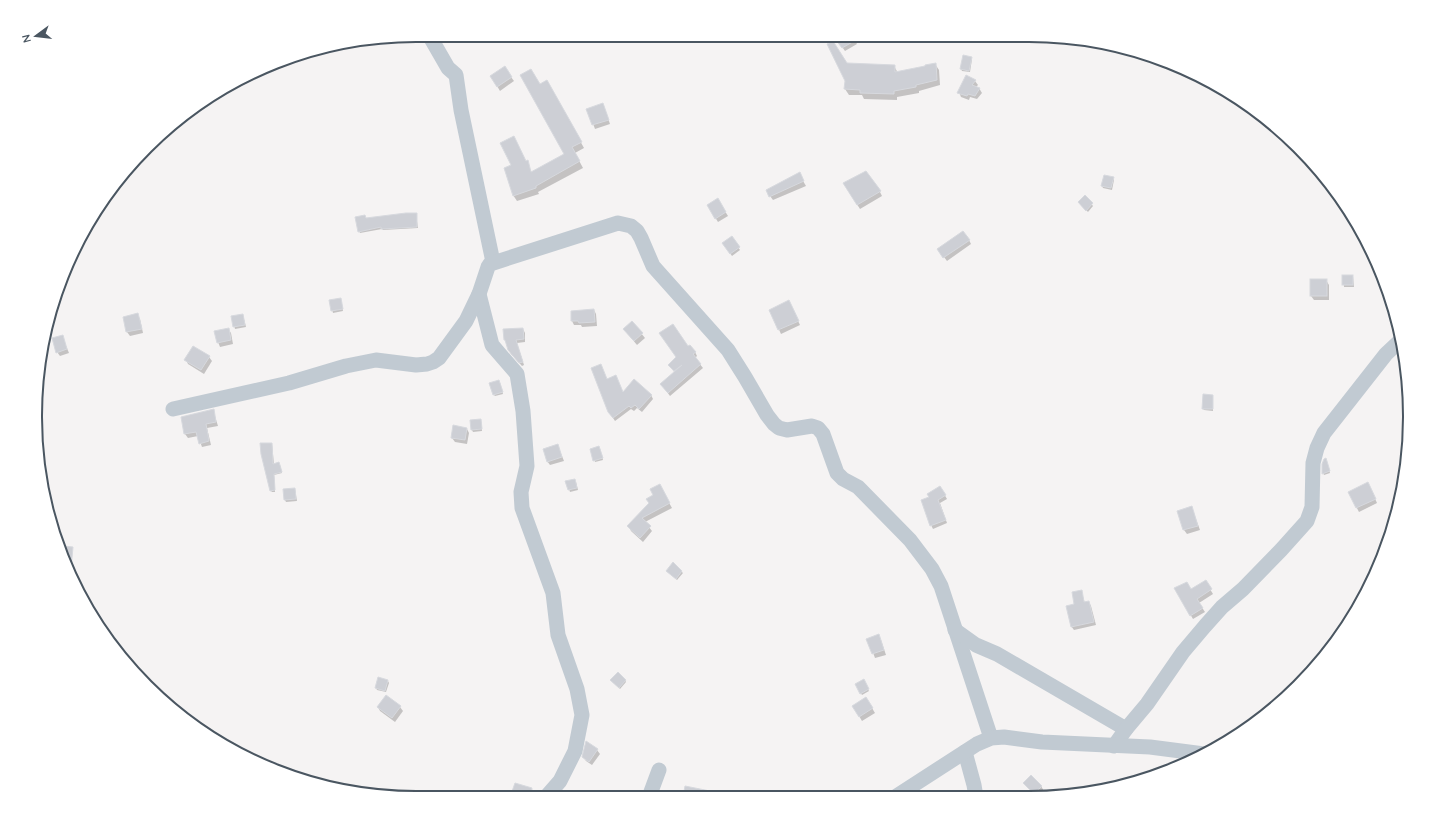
<svg xmlns="http://www.w3.org/2000/svg" width="1445" height="833" viewBox="0 0 1445 833" font-family="Quicksand,sans-serif">
<style>
.shadow{fill:#0003}
.building{fill:#cdcfd5;stroke:#d7d9de}
.lines{fill:none;stroke-linecap:round;stroke-linejoin:round}
.minor{stroke:#c1cad2;stroke-width:15}
.rim{fill:none;stroke:#4a5661;stroke-width:2}
</style>
<rect width="100%" height="100%" fill="#f5f3f3"/>
<!-- shadow -->
<g class="shadow">
<path d="M 834,36 L 852,36 L 857,44 L 845,51 Z"/>
<path d="M 971,58 L 972,59 L 970,72 L 962,71 L 961,69 Z"/>
<path d="M 935,64 L 939,70 L 940,85 L 919,91 L 919,93 L 897,97 L 897,100 L 864,99 L 862,95 L 849,95 L 845,89 L 894,66 L 898,73 Z"/>
<path d="M 511,77 L 514,81 L 500,91 L 494,81 Z"/>
<path d="M 547,81 L 584,148 L 575,153 L 583,168 L 538,192 L 539,194 L 517,201 L 513,195 L 526,162 L 532,173 L 565,154 L 540,85 Z"/>
<path d="M 975,81 L 978,85 L 976,87 L 979,88 L 982,93 L 977,99 L 970,97 L 969,100 L 961,97 L 959,92 Z"/>
<path d="M 603,104 L 610,124 L 595,129 L 588,110 Z"/>
<path d="M 799,174 L 806,186 L 773,200 L 770,196 Z"/>
<path d="M 1113,178 L 1114,180 L 1112,190 L 1103,188 L 1102,186 Z"/>
<path d="M 844,184 L 880,192 L 882,196 L 860,209 Z"/>
<path d="M 1085,196 L 1093,206 L 1088,212 L 1080,204 Z"/>
<path d="M 718,200 L 728,216 L 718,222 L 708,206 Z"/>
<path d="M 416,214 L 418,228 L 383,230 L 382,229 L 360,233 L 359,231 L 366,219 Z"/>
<path d="M 732,238 L 740,250 L 732,256 L 724,244 Z"/>
<path d="M 969,240 L 971,244 L 947,261 L 941,253 Z"/>
<path d="M 1343,276 L 1353,276 L 1354,287 L 1344,287 Z"/>
<path d="M 1311,280 L 1326,280 L 1329,285 L 1329,300 L 1314,300 L 1311,296 Z"/>
<path d="M 341,300 L 343,311 L 333,313 L 330,301 Z"/>
<path d="M 791,306 L 800,325 L 781,334 L 770,310 Z"/>
<path d="M 594,310 L 596,314 L 597,326 L 582,327 L 581,325 L 574,325 L 572,321 L 572,312 Z"/>
<path d="M 137,314 L 140,319 L 143,333 L 130,336 L 127,332 L 124,317 Z"/>
<path d="M 243,315 L 246,327 L 235,329 L 232,317 Z"/>
<path d="M 632,322 L 645,338 L 637,345 L 627,333 Z"/>
<path d="M 228,329 L 231,333 L 233,344 L 220,347 L 218,342 Z"/>
<path d="M 523,329 L 525,333 L 525,342 L 517,343 L 524,365 L 522,366 L 511,354 L 505,340 Z"/>
<path d="M 62,336 L 69,353 L 60,356 L 57,352 Z"/>
<path d="M 688,348 L 695,352 L 697,356 L 695,358 L 703,368 L 670,396 L 664,388 L 675,373 L 671,368 L 677,358 Z"/>
<path d="M 209,357 L 212,361 L 204,374 L 188,364 L 186,360 Z"/>
<path d="M 1406,372 L 1407,383 L 1401,376 Z"/>
<path d="M 607,380 L 623,394 L 651,395 L 653,399 L 642,412 L 637,408 L 634,411 L 631,409 L 615,421 L 609,412 Z"/>
<path d="M 500,383 L 503,394 L 495,396 L 494,395 Z"/>
<path d="M 1213,396 L 1213,411 L 1204,410 L 1203,409 Z"/>
<path d="M 213,410 L 218,426 L 207,428 L 211,445 L 202,447 L 198,436 L 188,438 L 185,434 L 182,417 Z"/>
<path d="M 481,420 L 482,431 L 473,432 L 472,430 Z"/>
<path d="M 467,429 L 469,433 L 467,444 L 455,442 L 452,438 Z"/>
<path d="M 272,444 L 274,464 L 280,465 L 282,473 L 274,475 L 275,492 L 272,492 L 271,491 Z"/>
<path d="M 558,446 L 564,461 L 550,465 L 547,461 Z"/>
<path d="M 600,449 L 603,460 L 595,462 L 591,450 Z"/>
<path d="M 1326,461 L 1330,473 L 1324,475 L 1323,473 Z"/>
<path d="M 567,482 L 576,482 L 578,490 L 570,492 Z"/>
<path d="M 659,485 L 672,508 L 645,522 L 652,531 L 643,542 L 631,531 L 629,527 L 650,503 Z"/>
<path d="M 940,487 L 947,499 L 940,503 L 947,523 L 933,529 L 931,525 L 931,498 Z"/>
<path d="M 1370,488 L 1377,503 L 1359,512 L 1349,493 Z"/>
<path d="M 295,489 L 297,501 L 286,502 L 285,500 Z"/>
<path d="M 1192,508 L 1200,530 L 1187,534 L 1184,530 Z"/>
<path d="M 673,564 L 683,573 L 677,580 L 668,572 Z"/>
<path d="M 1205,581 L 1213,594 L 1199,603 L 1205,612 L 1193,619 L 1175,589 L 1191,591 Z"/>
<path d="M 1081,591 L 1085,603 L 1089,602 L 1091,606 L 1096,625 L 1074,630 L 1071,626 L 1076,605 Z"/>
<path d="M 868,639 L 881,640 L 886,655 L 875,658 Z"/>
<path d="M 625,680 L 626,682 L 620,689 L 613,682 Z"/>
<path d="M 388,681 L 389,683 L 386,692 L 377,690 L 376,688 Z"/>
<path d="M 863,681 L 869,691 L 862,695 L 856,685 Z"/>
<path d="M 866,698 L 875,713 L 862,721 L 853,706 Z"/>
<path d="M 378,707 L 400,707 L 403,711 L 395,722 L 380,711 Z"/>
<path d="M 597,750 L 600,754 L 592,765 L 586,761 L 583,757 Z"/>
<path d="M 1024,783 L 1041,786 L 1044,791 L 1037,797 Z"/>
<path d="M 515,784 L 532,789 L 534,794 L 533,797 L 511,797 Z"/>
</g>
<!-- building -->
<g class="building">
<path d="M 833,36 L 863,36 L 842,48 Z"/>
<path d="M 833,41 L 847,63 L 895,65 L 895,72 L 925,66 L 925,65 L 936,63 L 937,80 L 916,85 L 916,87 L 894,91 L 894,94 L 860,93 L 860,90 L 844,89 L 845,81 L 827,44 Z"/>
<path d="M 963,55 L 972,57 L 969,71 L 960,69 Z"/>
<path d="M 505,66 L 512,77 L 497,87 L 490,76 Z"/>
<path d="M 531,69 L 540,84 L 547,80 L 582,142 L 572,147 L 580,161 L 536,186 L 536,188 L 513,196 L 504,168 L 511,165 L 500,143 L 514,136 L 526,161 L 528,160 L 531,172 L 564,154 L 520,75 Z"/>
<path d="M 966,75 L 976,80 L 972,85 L 980,88 L 975,96 L 968,94 L 967,96 L 957,93 Z"/>
<path d="M 603,103 L 609,120 L 592,125 L 586,109 Z"/>
<path d="M 866,171 L 881,191 L 857,205 L 843,183 Z"/>
<path d="M 800,172 L 804,181 L 769,197 L 766,190 Z"/>
<path d="M 1104,175 L 1114,177 L 1111,188 L 1101,186 Z"/>
<path d="M 1085,195 L 1093,203 L 1086,211 L 1078,202 Z"/>
<path d="M 718,198 L 726,212 L 715,219 L 707,205 Z"/>
<path d="M 406,213 L 417,213 L 417,227 L 381,229 L 381,227 L 358,232 L 355,217 L 365,215 L 366,218 Z"/>
<path d="M 963,231 L 970,240 L 943,258 L 937,249 Z"/>
<path d="M 732,236 L 740,247 L 730,254 L 722,243 Z"/>
<rect x="1342" y="275" width="11" height="10"/>
<rect x="1310" y="279" width="17" height="17"/>
<path d="M 341,298 L 343,309 L 331,311 L 329,300 Z"/>
<path d="M 789,300 L 799,321 L 778,330 L 769,310 Z"/>
<path d="M 594,309 L 595,322 L 579,323 L 578,321 L 571,321 L 571,311 Z"/>
<path d="M 138,313 L 142,329 L 126,332 L 123,317 Z"/>
<path d="M 243,314 L 245,325 L 233,327 L 231,316 Z"/>
<path d="M 632,321 L 643,333 L 634,341 L 623,329 Z"/>
<path d="M 673,324 L 688,346 L 690,345 L 696,352 L 693,354 L 701,364 L 668,393 L 660,384 L 682,365 L 674,371 L 668,365 L 676,357 L 659,333 Z"/>
<path d="M 229,328 L 231,340 L 217,343 L 214,331 Z"/>
<path d="M 523,328 L 524,339 L 516,340 L 523,362 L 519,363 L 508,350 L 505,340 L 504,340 L 503,329 Z"/>
<path d="M 63,335 L 67,349 L 56,353 L 52,338 Z"/>
<path d="M 193,346 L 210,356 L 201,370 L 184,360 Z"/>
<path d="M 601,364 L 607,379 L 616,375 L 623,392 L 634,379 L 652,395 L 639,409 L 635,405 L 631,408 L 629,406 L 613,418 L 608,412 L 591,368 Z"/>
<path d="M 499,380 L 503,392 L 493,395 L 489,383 Z"/>
<path d="M 1203,394 L 1213,395 L 1213,409 L 1202,409 Z"/>
<path d="M 214,409 L 216,422 L 206,424 L 209,441 L 199,444 L 196,432 L 184,434 L 181,417 Z"/>
<path d="M 481,419 L 482,429 L 471,430 L 470,420 Z"/>
<path d="M 453,425 L 467,428 L 465,440 L 451,438 Z"/>
<path d="M 260,443 L 272,443 L 273,464 L 279,462 L 282,472 L 274,474 L 275,490 L 270,491 L 261,454 Z"/>
<path d="M 558,444 L 562,457 L 547,462 L 543,449 Z"/>
<path d="M 599,446 L 603,458 L 593,461 L 590,449 Z"/>
<path d="M 1326,458 L 1330,471 L 1322,474 L 1322,464 L 1324,459 Z"/>
<path d="M 575,479 L 577,488 L 568,490 L 565,481 Z"/>
<path d="M 1368,482 L 1376,499 L 1356,508 L 1348,492 Z"/>
<path d="M 660,484 L 670,503 L 642,518 L 651,526 L 640,538 L 627,526 L 649,503 L 646,499 L 653,495 L 650,489 Z"/>
<path d="M 940,486 L 946,495 L 938,500 L 946,520 L 930,526 L 921,500 L 929,497 L 927,494 Z"/>
<path d="M 295,488 L 296,499 L 284,500 L 283,489 Z"/>
<path d="M 1192,506 L 1198,526 L 1183,530 L 1177,511 Z"/>
<path d="M 63,546 L 73,547 L 71,569 L 62,552 Z"/>
<path d="M 673,562 L 682,571 L 676,579 L 666,571 Z"/>
<path d="M 1206,580 L 1212,589 L 1197,599 L 1203,608 L 1190,616 L 1174,588 L 1187,582 L 1191,589 Z"/>
<path d="M 1082,590 L 1084,602 L 1089,601 L 1094,622 L 1071,627 L 1066,606 L 1074,604 L 1072,592 Z"/>
<path d="M 879,634 L 884,650 L 872,654 L 866,639 Z"/>
<path d="M 618,672 L 626,680 L 619,688 L 610,680 Z"/>
<path d="M 378,677 L 388,680 L 385,691 L 375,688 Z"/>
<path d="M 864,679 L 869,689 L 860,694 L 855,684 Z"/>
<path d="M 386,695 L 401,706 L 392,718 L 377,707 Z"/>
<path d="M 866,697 L 873,708 L 859,717 L 852,706 Z"/>
<path d="M 586,741 L 598,749 L 589,762 L 582,757 Z"/>
<path d="M 1031,775 L 1042,786 L 1034,794 L 1023,783 Z"/>
<path d="M 515,783 L 532,788 L 530,797 L 510,797 Z"/>
<path d="M 685,786 L 715,792 L 715,797 L 683,797 Z"/>
</g>
<g class="lines">
<!-- minor -->
<g class="minor">
<path d="M 429,35 L 448,68 L 456,75 L 461,110 L 493,262"/>
<path d="M 479,294 L 492,345 L 517,374 L 523,411 L 527,466 L 521,492 L 522,508 L 553,593 L 558,635 L 577,689 L 582,715 L 575,751 L 560,781 L 546,797"/>
<path d="M 173,409 L 289,383 L 346,366 L 376,360 L 416,365 L 427,364 L 433,362 L 439,358 L 466,321 L 479,294 L 488,267 L 490,264 L 618,223 L 631,226 L 637,231 L 641,238 L 653,266 L 728,350 L 745,377 L 767,415 L 774,424 L 779,428 L 787,430 L 812,426 L 818,428 L 823,434 L 837,473 L 843,479 L 858,487 L 910,540 L 932,569 L 941,586 L 991,738"/>
<path d="M 955,630 L 976,645 L 997,654 L 1126,729"/>
<path d="M 1114,746 L 1126,729 L 1147,704 L 1183,652 L 1205,626 L 1222,607 L 1243,589 L 1281,550 L 1307,521 L 1312,507 L 1313,463 L 1317,448 L 1324,433 L 1386,354 L 1402,339"/>
<path d="M 965,752 L 974,785 L 976,797"/>
<path d="M 649,797 L 659,770"/>
<path d="M 895,797 L 977,744 L 991,738 L 1004,737 L 1042,742 L 1150,747 L 1204,754"/>
</g>
</g>
<!-- crop -->
<path d="M0 0H1445V833H0ZM416 42H1029A374 374 0 0 1 1403 416V417A374 374 0 0 1 1029 791H416A374 374 0 0 1 42 417V416A374 374 0 0 1 416 42Z" fill="#fff" fill-rule="evenodd"/>
<path class="rim" d="M416 42H1029A374 374 0 0 1 1403 416V417A374 374 0 0 1 1029 791H416A374 374 0 0 1 42 417V416A374 374 0 0 1 416 42Z"/>
<!-- north arrow -->
<g transform="translate(36 36) rotate(255)" stroke="#ffffff" stroke-width="3" paint-order="stroke">
<path d="M0-3L7 15L0 10L-7 15Z" fill="#4a5661"/>
<text y="-6" font-size="11" font-weight="bold" text-anchor="middle" fill="#4a5661">N</text>
</g>
</svg>
